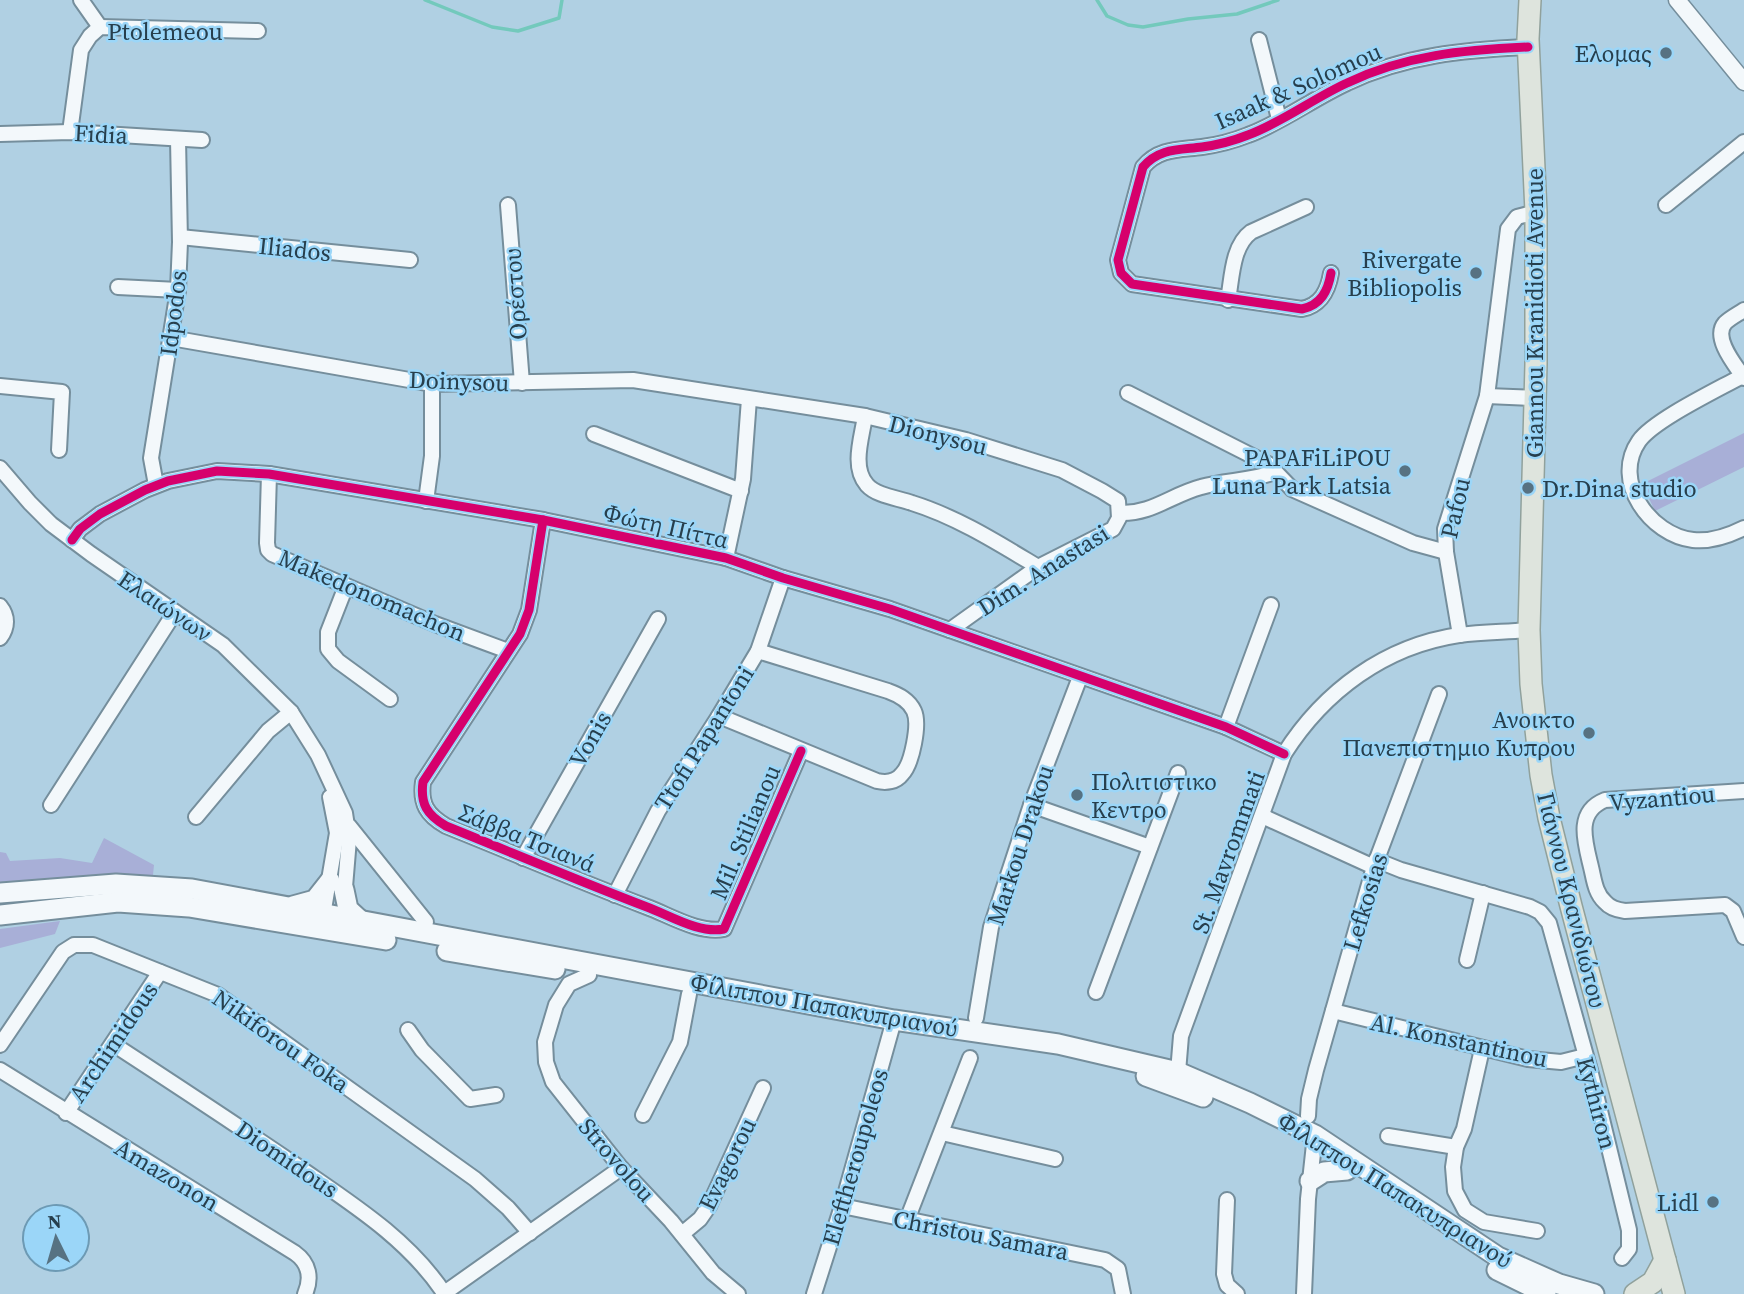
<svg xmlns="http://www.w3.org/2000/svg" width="1744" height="1294" viewBox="0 0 1744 1294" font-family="'Source Serif 4',serif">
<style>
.green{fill:#a8afd7}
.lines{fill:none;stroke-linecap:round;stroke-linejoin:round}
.stream{stroke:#73c9bc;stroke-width:3.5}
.minor-casing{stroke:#758e9c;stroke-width:18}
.tertiary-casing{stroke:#758e9c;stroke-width:19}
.secondary-casing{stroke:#758e9c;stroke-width:23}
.primary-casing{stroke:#90a19c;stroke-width:24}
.minor{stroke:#f3f8fb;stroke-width:14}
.tertiary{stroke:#f3f8fb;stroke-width:16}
.secondary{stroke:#f3f8fb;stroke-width:19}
.primary{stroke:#dee4dd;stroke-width:21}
.cycleway-casing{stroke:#9bd6f8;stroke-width:13}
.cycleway{stroke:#d6006c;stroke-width:9}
.poi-dot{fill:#577282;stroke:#9bd6f8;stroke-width:2.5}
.labels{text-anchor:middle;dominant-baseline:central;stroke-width:5;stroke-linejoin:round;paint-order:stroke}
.street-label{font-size:24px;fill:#273f4d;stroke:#9bd6f8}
.poi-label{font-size:24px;fill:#273f4d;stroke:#9bd6f8;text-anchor:end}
</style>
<rect width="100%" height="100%" fill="#b0d0e3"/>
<!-- green -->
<g class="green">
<path d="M 1744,433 L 1744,467 L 1655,511 L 1642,484 Z"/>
<path d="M 104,838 L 154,865 L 153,875 L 0,882 L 0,852 L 6,853 L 10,861 L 60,858 L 92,863 Z"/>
<path d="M 60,921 L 55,934 L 0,948 L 0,929 Z"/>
</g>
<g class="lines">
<!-- stream -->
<g class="stream">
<path d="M 425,0 L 492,27 L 518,31 L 559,18 L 562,0"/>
<path d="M 1097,0 L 1107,16 L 1128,25 L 1143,27 L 1188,19 L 1237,14 L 1278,0"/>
</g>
<!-- minor casing -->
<g class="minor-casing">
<g id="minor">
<path d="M 81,0 L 100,27"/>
<path d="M 1259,40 L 1279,119"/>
<path d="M 70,132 L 81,50 L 90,36 L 100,27 L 258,31"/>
<path d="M 0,134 L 70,132 L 202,140"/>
<path d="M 508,205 L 522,383"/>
<path d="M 1666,205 L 1744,142"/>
<path d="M 180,237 L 410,260"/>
<path d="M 1331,273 C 1328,291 1321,305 1302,309 L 1132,284 L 1121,273 L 1118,260 L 1143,167 C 1159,148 1179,150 1202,147 C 1217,145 1233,141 1248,135 C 1281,123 1314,98 1347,83 C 1405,55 1464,50 1528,47"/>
<path d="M 118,287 L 178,290"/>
<path d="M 1228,300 C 1232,278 1232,246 1251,232 L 1306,207"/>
<path d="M 1744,310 C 1738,314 1730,318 1725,323 C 1712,338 1736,366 1744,378"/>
<path d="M 171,338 L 432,384 L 633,380 L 865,416 L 966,440 L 1062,470 L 1102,491 L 1118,501 L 1119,518 L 1113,529 L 1038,567 L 950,630"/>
<path d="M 1742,376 C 1717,390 1654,420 1639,441 C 1611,481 1650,535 1693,540 C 1711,542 1728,536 1744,528"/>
<path d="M 0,386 L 62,392 L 59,450"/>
<path d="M 1128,393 L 1268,464 L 1292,489 L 1413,543 L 1446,552"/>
<path d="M 1487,396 L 1535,398"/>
<path d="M 865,416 C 862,437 851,467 867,485 C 877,496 898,498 912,503 C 957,517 998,543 1038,567"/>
<path d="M 594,434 L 741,491"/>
<path d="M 0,468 L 30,503 L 51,524 L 91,554 L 223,645 L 291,712 L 318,755 L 345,813 L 349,839 L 344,899"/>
<path d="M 269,474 L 267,543 L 268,550 L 272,554 L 435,624 L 508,651"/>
<path d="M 156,485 L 151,458 L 178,290 L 180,242 L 178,139"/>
<path d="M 426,501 L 432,456 L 432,384"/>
<path d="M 1120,513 C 1152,514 1171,495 1201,487 C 1225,480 1251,481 1275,472"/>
<path d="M 543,520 L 529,610 L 520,634 L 423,782 C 420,804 427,815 446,826 C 513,853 579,881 647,907 C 669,915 699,934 724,929 L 801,751"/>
<path d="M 72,540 L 80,529 L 100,514 L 145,490 L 168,481 L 217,471 L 269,474 L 543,520 L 726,558 L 783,578 L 890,609 L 1226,727 L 1284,754"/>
<path d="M 726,558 L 743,479 L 749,399"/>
<path d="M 346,586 L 328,632 L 328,649 L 338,661 L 390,699"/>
<path d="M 0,606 C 8,616 8,627 0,638"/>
<path d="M 1460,635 L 1446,552 L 1445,529 L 1487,396 L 1508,229 L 1517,217 L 1536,212"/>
<path d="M 719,716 L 877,781 C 886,783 896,782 902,774 C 912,764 920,724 914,711 C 909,700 899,695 888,691 L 758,651"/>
<path d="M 1226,727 L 1271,605"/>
<path d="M 1744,791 L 1605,800 C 1575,812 1585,842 1591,867 C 1594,879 1595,893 1605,902 C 1610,908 1617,910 1625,911 L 1725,905 L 1733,911 L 1744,937"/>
<path d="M 51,805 L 175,612"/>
<path d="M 1031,805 L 1150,847"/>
<path d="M 1262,816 L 1374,867"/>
<path d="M 196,817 L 268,731 L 291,712"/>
<path d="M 349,826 L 426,922"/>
<path d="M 523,858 L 658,619"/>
<path d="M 1376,860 L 1401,870 L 1530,907 L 1540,912 L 1549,923 L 1591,1074 L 1629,1230 L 1629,1249 L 1622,1258"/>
<path d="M 615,895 L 658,811 L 719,716 L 758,651 L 783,578"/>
<path d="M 322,921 L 337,833 L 330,797"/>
<path d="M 1467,960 L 1483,893"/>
<path d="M 589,975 L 569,984 L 556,1005 L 545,1042 L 546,1062 L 553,1082 L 621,1168 L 671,1221 L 713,1273 L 738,1294"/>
<path d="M 1096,992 L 1178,773"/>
<path d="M 1333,1011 L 1528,1059 L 1561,1062 L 1585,1056"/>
<path d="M 976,1018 L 991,927 L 1031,805 L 1080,677"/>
<path d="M 408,1030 L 422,1050 L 470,1099 L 496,1095"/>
<path d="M 113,1044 C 176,1085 238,1126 300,1168 C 352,1204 408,1239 444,1293"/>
<path d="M 0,1045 L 63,952 L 74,945 L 93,945 L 218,995 L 475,1179 L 508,1208 L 530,1233"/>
<path d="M 1482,1049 L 1464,1129 L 1456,1147 L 1453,1167 L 1455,1191 L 1465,1210 L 1484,1222 L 1537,1231"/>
<path d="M 0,1070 L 295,1253 C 309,1263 312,1278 305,1294"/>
<path d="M 1178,1072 L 1181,1036 L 1284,754 C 1324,691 1385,646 1459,635 C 1482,632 1506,632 1529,630"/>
<path d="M 66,1113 L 160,972"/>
<path d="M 643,1115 L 680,1042 L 689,994"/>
<path d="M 1308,1116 L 1309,1099 L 1316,1070 L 1374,867 L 1439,694"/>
<path d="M 942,1133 L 1055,1159"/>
<path d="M 1388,1136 L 1456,1147"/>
<path d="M 1227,1200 L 1224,1274 L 1227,1285 L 1237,1294"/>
<path d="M 842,1206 L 1105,1260 L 1118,1269 L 1123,1294"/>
<path d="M 907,1220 L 970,1058"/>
<path d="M 682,1234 L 700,1219 L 709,1206 L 763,1088"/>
<path d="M 443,1294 L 621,1168"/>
<path d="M 814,1294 L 842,1206 L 894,1020"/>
<path d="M 1304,1294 L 1308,1199 L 1315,1135"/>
</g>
</g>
<!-- tertiary casing -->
<g class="tertiary-casing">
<path id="tertiary" d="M 1677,0 L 1744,82"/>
</g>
<!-- secondary casing -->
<g class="secondary-casing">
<g id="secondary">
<path d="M 344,890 L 348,909 L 361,921"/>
<path d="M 0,893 L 116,884 L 192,889 L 894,1020 L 1058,1044 L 1178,1072 L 1250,1103 L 1315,1135 L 1498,1257 L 1559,1284 L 1594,1294"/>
<path d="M 293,906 L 315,900 L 330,881"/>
<path d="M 0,915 L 118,902 L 189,907 L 386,940"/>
<path d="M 447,951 L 555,969"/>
<path d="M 1146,1076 L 1203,1097"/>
<path d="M 1310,1181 L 1324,1172 L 1347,1170"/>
<path d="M 1497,1270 L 1546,1294"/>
</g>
</g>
<!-- primary casing -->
<g class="primary-casing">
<g id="primary">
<path d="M 1530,0 L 1528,39 L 1536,212 L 1536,364 L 1529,630 L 1531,684 L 1541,775 L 1549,818 L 1571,906 L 1674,1294"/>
<path d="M 1635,1294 L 1653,1282 L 1665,1260"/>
</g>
</g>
<!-- minor -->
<use href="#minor" class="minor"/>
<!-- tertiary -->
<use href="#tertiary" class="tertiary"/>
<!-- secondary -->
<use href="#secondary" class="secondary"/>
<!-- primary -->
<use href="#primary" class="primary"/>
<!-- cycleway casing -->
<g class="cycleway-casing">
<g id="cycleway">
<path d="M 1331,273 C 1328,291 1321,305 1302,309 L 1132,284 L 1121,273 L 1118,260 L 1143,167 C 1159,148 1179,150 1202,147 C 1217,145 1233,141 1248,135 C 1281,123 1314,98 1347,83 C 1405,55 1464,50 1528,47"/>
<path d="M 543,520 L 529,610 L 520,634 L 423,782 C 420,804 427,815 446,826 C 513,853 579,881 647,907 C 669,915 699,934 724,929 L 801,751"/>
<path d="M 72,540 L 80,529 L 100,514 L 145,490 L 168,481 L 217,471 L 269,474 L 543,520 L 726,558 L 783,578 L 890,609 L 1226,727 L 1284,754"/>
</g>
</g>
<!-- cycleway -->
<use href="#cycleway" class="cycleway"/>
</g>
<!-- markers -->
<g class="poi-dot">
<circle cx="1666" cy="53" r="7"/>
<circle cx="1476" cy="273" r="7"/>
<circle cx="1405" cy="471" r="7"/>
<circle cx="1528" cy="488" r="7"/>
<circle cx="1589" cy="733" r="7"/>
<circle cx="1077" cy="795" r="7"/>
<circle cx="1713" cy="1202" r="7"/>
</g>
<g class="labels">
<!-- street labels -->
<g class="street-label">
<text x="165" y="31">Ptolemeou</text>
<text transform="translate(1298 86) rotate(-24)">Isaak &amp; Solomou</text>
<text transform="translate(101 134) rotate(3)">Fidia</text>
<text transform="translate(295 249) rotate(6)">Iliados</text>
<text transform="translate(515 294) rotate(-94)">Ορέστου</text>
<text transform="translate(173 313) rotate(-83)">Idpodos</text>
<text transform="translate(1534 313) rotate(-90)">Giannou Kranidioti Avenue</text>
<text transform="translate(459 381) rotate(2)">Doinysou</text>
<text transform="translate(938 435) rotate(14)">Dionysou</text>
<text transform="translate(1455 508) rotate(-77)">Pafou</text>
<text transform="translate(666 526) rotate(13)">Φώτη Πίττα</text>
<text transform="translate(1043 570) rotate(-32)">Dim. Anastasi</text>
<text transform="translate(372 595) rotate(23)">Makedonomachon</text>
<text transform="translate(165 606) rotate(34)">Ελαιώνων</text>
<text transform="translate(704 738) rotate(-58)">Ttofi Papantoni</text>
<text transform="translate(590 739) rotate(-60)">Vonis</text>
<text transform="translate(1662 798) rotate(-5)">Vyzantiou</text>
<text transform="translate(745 832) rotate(-67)">Mil. Stilianou</text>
<text transform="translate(527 838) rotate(22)">Σάββα Τσιανά</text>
<text transform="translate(1020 845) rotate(-72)">Markou Drakou</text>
<text transform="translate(1228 852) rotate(-70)">St. Mavrommati</text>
<text transform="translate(1572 900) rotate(76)">Γιάννου Κρανιδιώτου</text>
<text transform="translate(1365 902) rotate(-73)">Lefkosias</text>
<text transform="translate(824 1005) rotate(10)">Φίλιππου Παπακυπριανού</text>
<text transform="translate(1459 1040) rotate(12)">Al. Konstantinou</text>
<text transform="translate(281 1041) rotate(35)">Nikiforou Foka</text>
<text transform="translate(113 1042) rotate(-56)">Archimidous</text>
<text transform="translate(1597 1103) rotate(75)">Kythiron</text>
<text transform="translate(855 1157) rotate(-74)">Eleftheroupoleos</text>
<text transform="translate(287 1159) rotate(34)">Diomidous</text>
<text transform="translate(617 1160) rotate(49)">Strovolou</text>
<text transform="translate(727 1164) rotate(-64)">Evagorou</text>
<text transform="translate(167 1175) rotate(31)">Amazonon</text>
<text transform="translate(1395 1190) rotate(32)">Φίλιππου Παπακυπριανού</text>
<text transform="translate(981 1235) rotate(11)">Christou Samara</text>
</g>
<!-- poi labels -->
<g class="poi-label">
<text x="1652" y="53">Ελομας</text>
<text x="1462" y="259">Rivergate<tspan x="1462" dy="28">Bibliopolis</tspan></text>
<text x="1391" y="457">PAPAFiLiPOU<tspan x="1391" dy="28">Luna Park Latsia</tspan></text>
<text x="1542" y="488" text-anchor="start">Dr.Dina studio</text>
<text x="1575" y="719">Ανοικτο<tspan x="1575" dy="28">Πανεπιστημιο Κυπρου</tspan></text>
<text x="1091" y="781" text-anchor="start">Πολιτιστικο<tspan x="1091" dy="28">Κεντρο</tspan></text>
<text x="1699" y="1202">Lidl</text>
</g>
</g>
<!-- north arrow -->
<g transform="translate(56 1238) rotate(355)"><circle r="33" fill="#9bd6f8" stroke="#6d9ab4" stroke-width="2"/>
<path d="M0-5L12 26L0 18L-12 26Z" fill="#577282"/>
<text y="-10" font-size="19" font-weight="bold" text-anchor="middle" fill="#273f4d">N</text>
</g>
</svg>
